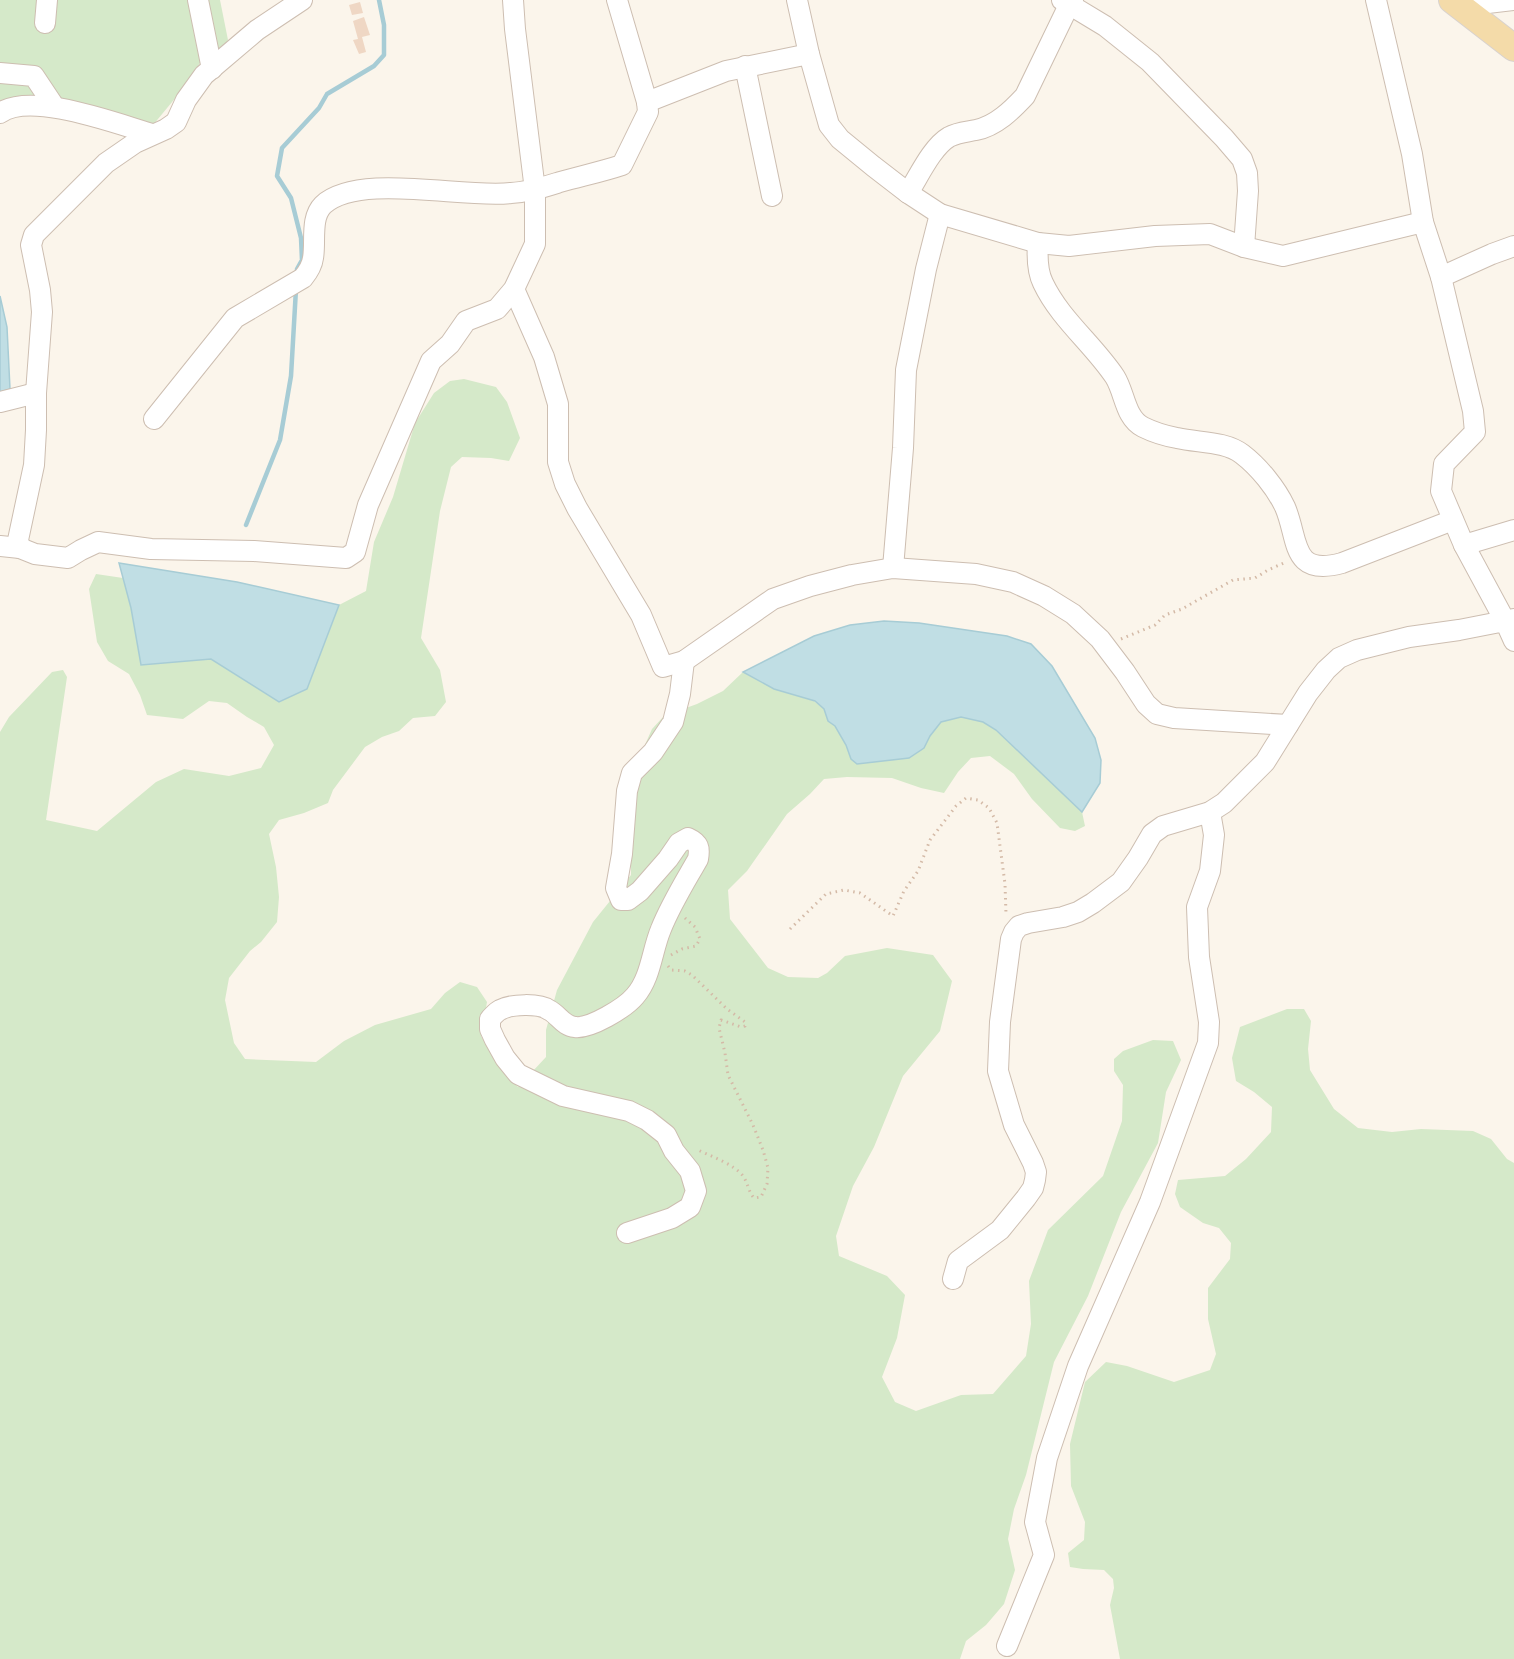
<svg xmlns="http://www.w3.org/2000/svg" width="1514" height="1659" viewBox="0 0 1514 1659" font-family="'DejaVu Sans',sans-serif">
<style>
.green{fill:#d5e9c9}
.water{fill:#c0dee4;stroke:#a7ccd5;stroke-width:1.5}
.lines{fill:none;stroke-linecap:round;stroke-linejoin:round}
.stream{stroke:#a7ccd5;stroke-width:4.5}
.building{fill:#efd7c4}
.minor-casing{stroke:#cdbeb1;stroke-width:22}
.major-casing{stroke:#d8d2ce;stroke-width:28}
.path{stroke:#d4baa7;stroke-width:3;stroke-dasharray:1.5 4.5;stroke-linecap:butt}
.minor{stroke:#fff;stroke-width:20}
.major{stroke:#f4dba9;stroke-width:26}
</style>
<rect width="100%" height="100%" fill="#fbf5eb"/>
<!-- green -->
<g class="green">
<path d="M 0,0 L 220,0 L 228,40 L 223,48 L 200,63 L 177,96 L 153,125 L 26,97 L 0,100 Z"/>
<path d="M 464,379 L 496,387 L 507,402 L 520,438 L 509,461 L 491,458 L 462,457 L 451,467 L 440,511 L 421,638 L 440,670 L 446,702 L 435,716 L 413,718 L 399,731 L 382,737 L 365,747 L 333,790 L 328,803 L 304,813 L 279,820 L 269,834 L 276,867 L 279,897 L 277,922 L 261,942 L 250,951 L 229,978 L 225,1000 L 234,1043 L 245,1059 L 316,1062 L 344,1041 L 375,1025 L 431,1009 L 445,993 L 460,982 L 477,987 L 487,1002 L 481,1036 L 501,1069 L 518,1087 L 546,1057 L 546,1030 L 557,990 L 593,922 L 631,875 L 631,845 L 640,756 L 652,729 L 664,716 L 697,704 L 723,691 L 743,672 L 774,689 L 814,701 L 824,709 L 828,721 L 835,726 L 846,745 L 851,759 L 924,748 L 930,736 L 941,722 L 961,717 L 983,722 L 996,730 L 1082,812 L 1085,826 L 1075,831 L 1060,828 L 1032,799 L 1014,774 L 990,756 L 971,758 L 958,772 L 944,793 L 921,788 L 892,778 L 847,777 L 824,779 L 810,794 L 787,814 L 747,871 L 728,890 L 730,919 L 768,968 L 788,977 L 818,978 L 827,973 L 845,956 L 887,948 L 933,955 L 952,981 L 940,1031 L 903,1076 L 874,1147 L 853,1186 L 836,1236 L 839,1256 L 887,1276 L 905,1295 L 897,1338 L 882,1377 L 895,1402 L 916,1411 L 961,1395 L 993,1394 L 1026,1356 L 1031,1324 L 1029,1281 L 1048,1230 L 1103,1176 L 1122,1121 L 1123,1085 L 1114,1071 L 1114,1059 L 1123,1051 L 1153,1040 L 1173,1041 L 1181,1060 L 1166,1092 L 1158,1143 L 1121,1212 L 1088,1296 L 1054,1362 L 1026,1475 L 1014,1509 L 1008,1539 L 1015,1570 L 1004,1604 L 986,1625 L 966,1641 L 960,1659 L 0,1659 L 0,732 L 9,717 L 52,672 L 63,670 L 67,677 L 46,820 L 97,831 L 156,782 L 184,769 L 229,776 L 261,768 L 274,745 L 264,727 L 247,717 L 227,703 L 209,701 L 183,719 L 147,715 L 140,695 L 129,674 L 108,661 L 97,642 L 89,589 L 96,574 L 123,578 L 131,608 L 141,665 L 211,659 L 279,702 L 307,689 L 339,605 L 366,591 L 374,542 L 393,497 L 415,423 L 434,393 L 450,381 Z"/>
<path d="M 1287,1009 L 1304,1009 L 1311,1021 L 1308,1049 L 1310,1070 L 1334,1109 L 1358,1128 L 1392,1132 L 1421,1129 L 1473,1131 L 1491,1139 L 1507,1159 L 1514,1163 L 1514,1659 L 1120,1659 L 1110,1605 L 1114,1588 L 1113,1579 L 1104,1570 L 1083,1569 L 1070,1567 L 1068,1553 L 1084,1540 L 1085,1522 L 1071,1486 L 1070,1444 L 1085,1382 L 1106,1362 L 1127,1366 L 1174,1382 L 1210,1370 L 1216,1354 L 1208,1319 L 1208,1288 L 1230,1259 L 1231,1243 L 1219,1228 L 1203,1223 L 1180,1207 L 1175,1194 L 1178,1180 L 1225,1176 L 1246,1159 L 1271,1132 L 1272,1107 L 1254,1092 L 1236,1081 L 1232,1058 L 1240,1027 Z"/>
</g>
<!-- water -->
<g class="water">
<path d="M 0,296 L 7,327 L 10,389 L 0,392 Z"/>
<path d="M 119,563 L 237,582 L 339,605 L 307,689 L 279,702 L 211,659 L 141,665 L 131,608 Z"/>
<path d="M 884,621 L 919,623 L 1007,636 L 1031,644 L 1052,666 L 1095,738 L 1101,760 L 1100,783 L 1082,812 L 996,730 L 983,722 L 961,717 L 941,722 L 930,736 L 924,748 L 909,758 L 857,764 L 851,759 L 846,745 L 835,726 L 828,721 L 824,709 L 815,701 L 774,689 L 743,672 L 814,636 L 850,625 Z"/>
</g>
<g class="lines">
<!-- stream -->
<g class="stream">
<path d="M 297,275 L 297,269 L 302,260 L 301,238 L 291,198 L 277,176 L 282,148 L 319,108 L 327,94 L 374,66 L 384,55 L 384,25 L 379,0"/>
<path d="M 246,525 L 280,440 L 291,376 L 296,289"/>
</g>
</g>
<!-- building -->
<g class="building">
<path d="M 360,2 L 363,13 L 352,15 L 349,5 Z"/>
<path d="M 364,17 L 370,35 L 362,37 L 366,52 L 359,54 L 353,40 L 358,39 L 353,21 Z"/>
</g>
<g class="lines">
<!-- minor casing -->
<g class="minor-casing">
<g id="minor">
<path d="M 198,0 L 212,69"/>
<path d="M 797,0 L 809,54 L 829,125 L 840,139 L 873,166 L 908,193 L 940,214 L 1038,243 L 1069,246 L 1155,236 L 1210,234 L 1244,247 L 1283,256 L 1423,222 L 1441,277 L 1473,411 L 1475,432 L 1444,464 L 1441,491 L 1464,545 L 1505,621 L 1514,619"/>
<path d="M 1062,0 L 1105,26 L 1150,62 L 1224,138 L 1242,159 L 1247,173 L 1248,191 L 1244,247"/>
<path d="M 1376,0 L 1412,154 L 1423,222"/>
<path d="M 1467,13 L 1479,4 L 1514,0"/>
<path d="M 45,23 L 47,0"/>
<path d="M 745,66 L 772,196"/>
<path d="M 0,73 L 34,76 L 54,106"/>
<path d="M 647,102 L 726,71 L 809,54"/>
<path d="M 0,113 C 31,91 117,124 152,134"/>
<path d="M 908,193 C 919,176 932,147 949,137 C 958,132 966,132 976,130 C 996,126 1012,110 1025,96 L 1069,5 L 1073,0"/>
<path d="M 1038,243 C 1037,257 1037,271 1043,283 C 1060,319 1093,344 1115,377 C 1125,393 1125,418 1143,427 C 1153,432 1166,436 1177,438 C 1199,443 1225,441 1242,454 C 1259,467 1276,488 1285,507 C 1299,539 1290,577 1342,563 L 1453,520"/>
<path d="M 1441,277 L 1492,254 L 1514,246"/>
<path d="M 514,289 L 544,357 L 558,404 L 558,462 L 565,484 L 577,508 L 641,615 L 663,667 L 684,661 L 773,599 L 810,586 L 852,575 L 893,568 L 976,574 L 1013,582 L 1044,596 L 1073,614 L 1100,639 L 1125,672 L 1146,704 L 1157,714 L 1174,718 L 1288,725"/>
<path d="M 0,402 L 36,393"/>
<path d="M 154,419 L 235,318 L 303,278 C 308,272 312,266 313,258 C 316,242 310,218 323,205 C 359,172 464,199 511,193 C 529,192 544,187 560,182 C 581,176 601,172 622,165 L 648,112 L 647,102 L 617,0"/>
<path d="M 1464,545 L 1514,530"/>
<path d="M 0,546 L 20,548 L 35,554 L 68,558 L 81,550 L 98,542 L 151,549 L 254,551 L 346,558 L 355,552 L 368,505 L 431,361 L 450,344 L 466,321 L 497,309 L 514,289 L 535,244 L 535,190 L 515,29 L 513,0"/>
<path d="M 20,548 L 18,540 L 34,465 L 36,430 L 36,393 L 42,312 L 40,290 L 31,245 L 34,235 L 106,163 L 135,143 L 166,129 L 176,122 L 186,100 L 204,75 L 257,30 L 302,0"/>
<path d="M 893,568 L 903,448 L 906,370 L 926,269 L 940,214"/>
<path d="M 627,1233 L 672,1218 L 690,1207 L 696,1191 L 690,1171 L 674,1151 L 666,1135 L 647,1120 L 629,1111 L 563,1096 L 518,1074 L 505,1058 L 495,1040 L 490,1029 L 490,1019 C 493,1016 496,1012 500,1010 C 511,1004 539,1003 549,1010 C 559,1015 563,1026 575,1027 C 590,1029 625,1008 635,996 C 651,978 652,950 661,929 C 671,904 685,882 698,859 C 700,848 699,843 688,838 L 679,843 L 668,859 L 640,891 L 628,900 L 621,900 L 616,888 L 622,854 L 627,791 L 632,773 L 653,752 L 673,722 L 680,694 L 684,661"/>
<path d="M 953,1279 L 958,1261 L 1000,1230 L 1026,1198 L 1033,1188 L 1035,1180 L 1036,1172 L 1033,1163 L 1014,1125 L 998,1071 L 1000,1022 L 1011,939 L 1014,932 L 1019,926 L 1028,923 L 1063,917 L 1078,912 L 1093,903 L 1121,882 L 1138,858 L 1152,834 L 1163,826 L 1210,812 L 1224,803 L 1265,762 L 1308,693 L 1326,670 L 1339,658 L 1357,650 L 1409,637 L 1459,630 L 1505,621 L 1514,641"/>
<path d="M 1007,1646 L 1044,1555 L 1035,1522 L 1047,1458 L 1078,1366 L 1150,1202 L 1208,1043 L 1209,1022 L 1199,957 L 1197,907 L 1210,871 L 1214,835 L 1210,812"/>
</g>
</g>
<!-- major casing -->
<g class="major-casing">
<path id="major" d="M 1452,0 L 1514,48"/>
</g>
<!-- path -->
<g class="path">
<path d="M 1121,639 L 1155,625 L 1165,615 L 1182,609 L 1233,580 L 1255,578 L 1268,570 L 1286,562"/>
<path d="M 790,929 L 826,894 L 844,890 L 860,893 L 893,916 L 904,891 L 918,871 L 930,840 L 956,806 L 966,798 L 978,800 L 989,808 L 997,823 L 1005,884 L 1006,914"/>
<path d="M 671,955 L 682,949 L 696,946 L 700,939 L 695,927 L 685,918"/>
<path d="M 668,966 L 671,970 L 685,971 L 692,975 L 727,1009 L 745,1022 L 745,1026 L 741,1027 L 721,1020 L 719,1028 L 725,1053 L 728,1075 L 753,1125 L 763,1150 L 768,1168 L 767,1184 L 761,1197 L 754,1198 C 748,1191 748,1183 743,1176 C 734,1164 710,1156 696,1149"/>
</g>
<!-- minor -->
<use href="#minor" class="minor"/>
<!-- major -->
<use href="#major" class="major"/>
</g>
</svg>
